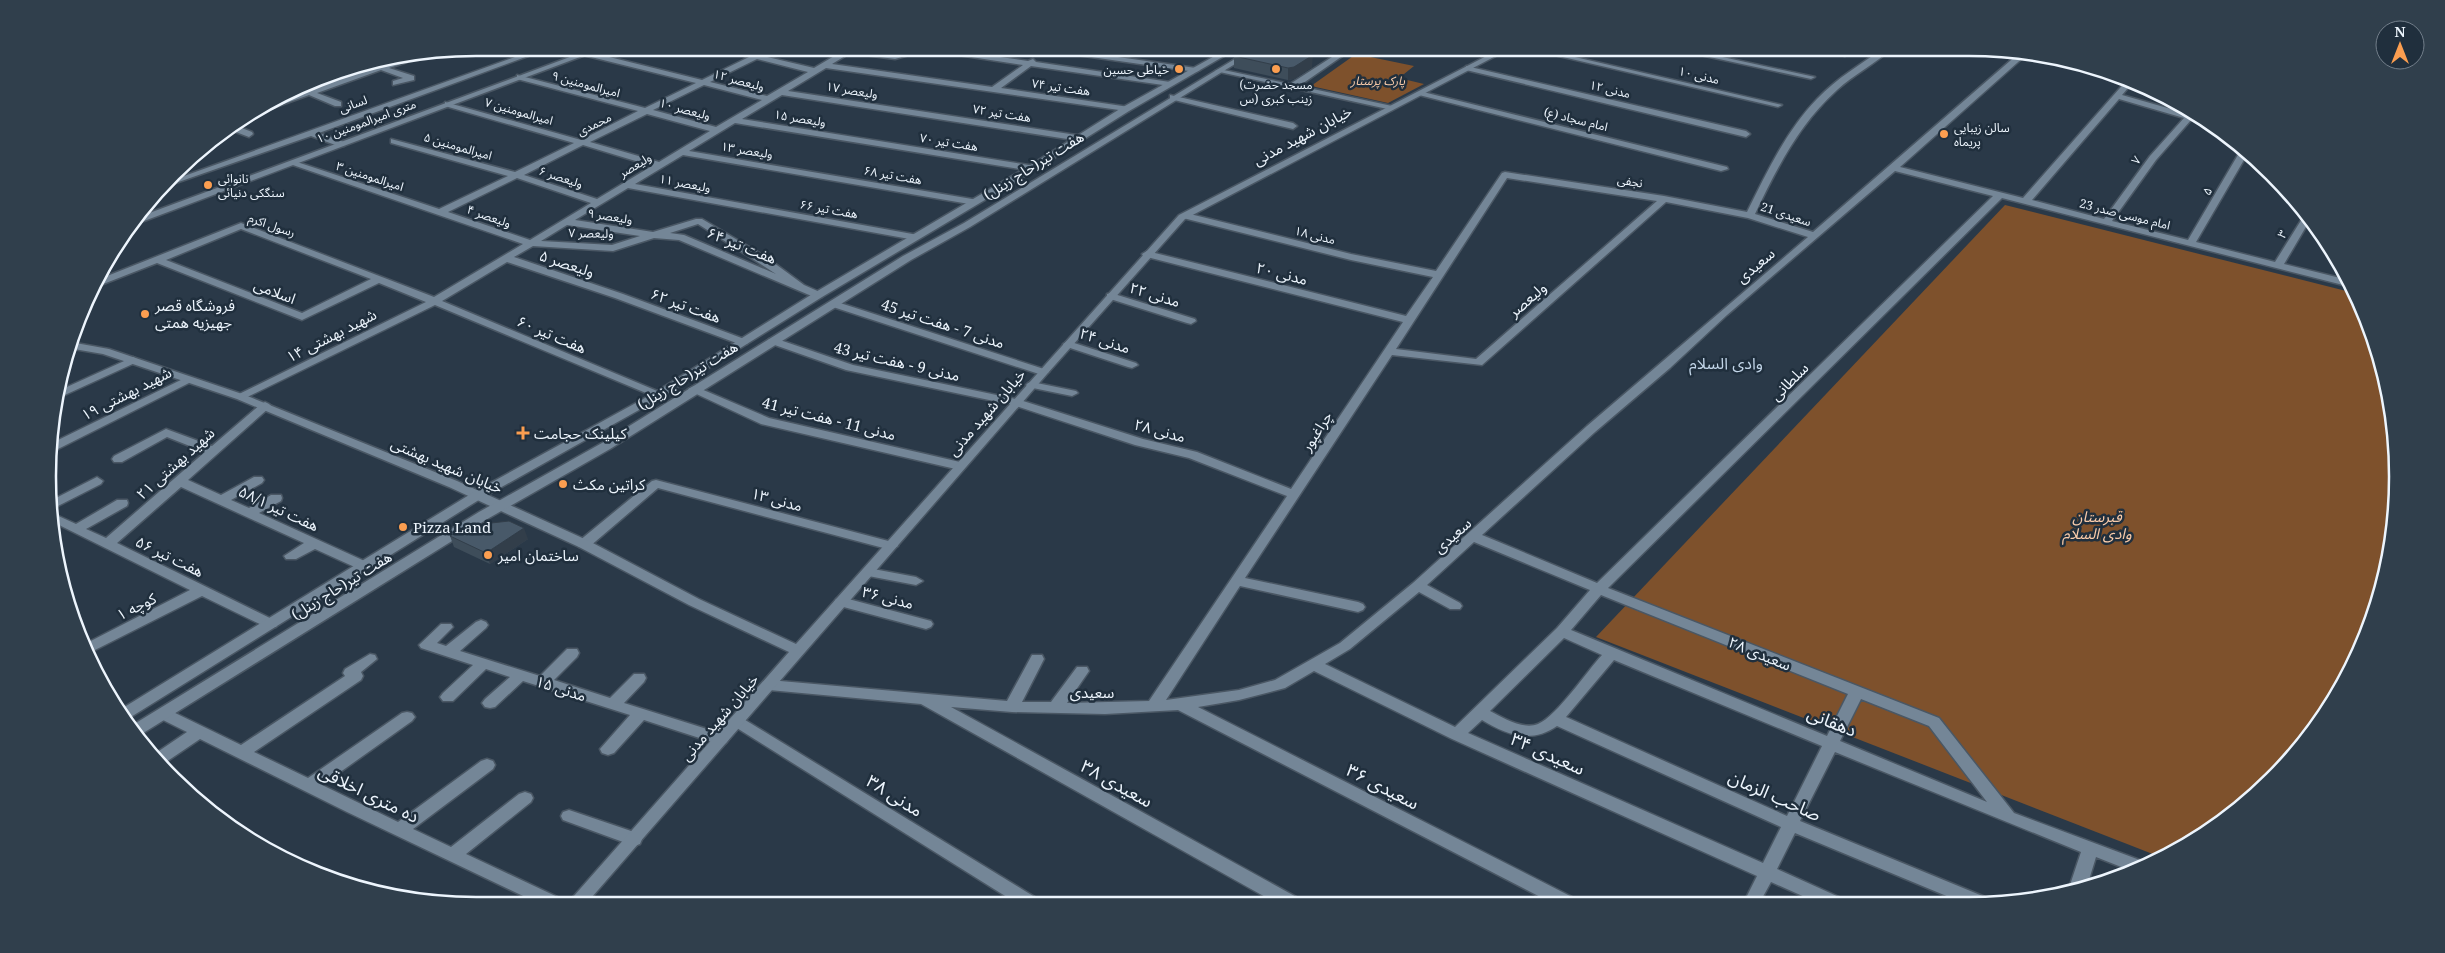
<svg xmlns="http://www.w3.org/2000/svg" width="2445" height="953" viewBox="0 0 2445 953" font-family="'Noto Serif','Noto Sans Arabic',serif">
<style>
.green{fill:#7e512c}
.lines{fill:none;stroke-linecap:round;stroke-linejoin:round}
.minor-casing{stroke:#4a5764;stroke-width:3}
.tertiary-casing{stroke:#4a5764;stroke-width:3}
.secondary-casing{stroke:#4a5764;stroke-width:3}
.minor{fill:#748697;fill-rule:evenodd}
.tertiary{fill:#748697;fill-rule:evenodd}
.secondary{fill:#748697;fill-rule:evenodd}
.wall{fill:#3e4d5a}
.shaded-wall{fill:#323e4a}
.building{fill:#485969;stroke:#323e4a}
.poi-dot{fill:#fb9e50;stroke:#202f3d;stroke-width:2}
.labels{text-anchor:middle;dominant-baseline:central;stroke-width:5;stroke-linejoin:round;paint-order:stroke}
.far-poi-label{font-size:12px;fill:#edf5fd;stroke:#202f3d;text-anchor:start}
.far-street-label{font-size:12px;fill:#edf5fd;stroke:#202f3d}
.far-park-label{font-size:12px;font-style:italic;fill:#faccaa;stroke:#202f3d}
.street-label{font-size:15px;fill:#edf5fd;stroke:#202f3d}
.poi-label{font-size:15px;fill:#edf5fd;stroke:#202f3d;text-anchor:start}
.park-label{font-size:15px;font-style:italic;fill:#faccaa;stroke:#202f3d}
.neighbourhood-label{font-size:16px;fill:#c1d4e7;stroke:#202f3d}
.near-street-label{font-size:18px;fill:#edf5fd;stroke:#202f3d}
.rim{fill:none;stroke:#edf5fd;stroke-width:2.5}
</style>
<rect width="100%" height="100%" fill="#2a3948"/>
<!-- green -->
<g class="green">
<path d="M 1356,54 L 1414,66 L 1399,78 L 1424,84 L 1388,103 L 1311,86 Z"/>
<path d="M 2005,205 L 2354,293 L 2375,339 L 2394,421 L 2397,505 L 2383,588 L 2325,715 L 2252,799 L 2163,858 L 1596,637 Z"/>
</g>
<g class="lines">
<!-- minor casing -->
<g class="minor-casing">
<g id="minor">
<path d="M 474,48 L 486,51 L 487,53 L 483,55 L 465,49 Z"/>
<path d="M 540,48 L 550,48 L 319,133 L 344,142 L 344,146 L 338,146 L 311,136 L 167,186 L 173,180 Z"/>
<path d="M 552,48 C 562,48 576,54 585,51 L 702,80 L 749,57 L 719,50 L 719,48 L 729,48 L 814,68 L 841,52 L 827,50 L 827,48 L 843,48 L 895,55 L 920,48 L 937,48 L 1028,61 L 1033,59 L 1036,62 L 1170,82 L 1174,84 L 1170,86 L 1031,66 L 1001,88 L 1129,107 L 1129,111 L 1126,111 L 826,68 L 788,91 L 1083,136 L 1083,140 L 1080,141 L 782,95 L 742,119 L 1035,166 L 1036,168 L 1032,171 L 735,123 L 689,151 L 978,200 L 980,202 L 975,205 L 683,155 L 635,184 L 918,235 L 920,237 L 915,240 L 628,188 L 575,220 L 653,232 L 696,219 L 702,219 L 766,257 L 804,285 L 822,293 L 822,297 L 814,297 L 679,240 L 654,238 L 613,251 L 533,246 L 514,257 L 623,294 L 747,340 L 748,342 L 747,344 L 739,344 L 615,298 L 507,262 L 442,301 L 662,393 L 664,395 L 658,398 L 435,305 L 241,400 L 235,397 L 237,395 L 426,302 L 379,283 L 302,320 L 157,263 L 93,288 L 97,280 L 241,223 L 434,297 L 523,244 L 287,163 L 294,161 L 439,209 L 508,176 L 391,143 L 391,139 L 515,172 L 574,143 L 445,106 L 445,102 L 581,140 L 638,111 L 517,79 L 517,75 L 645,108 L 696,83 L 583,55 L 580,56 L 552,50 ZM 926,50 L 1023,65 L 992,87 L 832,64 L 850,53 L 895,59 ZM 757,59 L 808,72 L 767,96 L 710,82 ZM 704,85 L 762,100 L 716,127 L 653,110 ZM 647,114 L 710,131 L 659,162 L 590,142 ZM 583,145 L 652,166 L 597,199 L 524,175 ZM 517,178 L 591,203 L 530,240 L 448,212 ZM 698,224 L 776,274 L 684,235 L 670,233 ZM 567,225 L 640,236 L 612,245 L 541,241 ZM 241,229 L 371,279 L 302,313 L 166,260 Z"/>
<path d="M 1038,48 L 1054,48 L 1196,68 L 1200,70 L 1196,72 L 1042,50 Z"/>
<path d="M 1139,48 L 1148,48 L 1141,53 L 1135,53 L 1135,49 Z"/>
<path d="M 1346,48 L 1354,48 L 1299,86 L 1392,106 L 1392,110 L 1215,71 L 1219,69 L 1290,84 Z"/>
<path d="M 1524,48 L 1536,48 L 1782,105 L 1778,107 Z"/>
<path d="M 1668,48 L 1681,48 L 1815,77 L 1811,79 Z"/>
<path d="M 1811,48 L 1824,48 L 1849,54 L 1845,56 Z"/>
<path d="M 1884,48 L 1892,48 C 1876,64 1854,74 1837,90 C 1799,124 1777,168 1755,214 L 1813,232 L 2018,54 L 2026,55 L 1900,167 L 2023,198 L 2127,80 L 2133,82 L 2122,95 L 2199,117 L 2210,124 L 2191,120 L 2156,160 L 2112,221 L 2188,240 L 2242,148 L 2248,153 L 2196,242 L 2275,262 L 2305,214 L 2310,220 L 2284,264 L 2348,280 L 2351,287 L 2002,198 L 1608,588 L 1939,718 L 2014,813 L 2145,862 L 2146,865 L 2129,870 L 2096,857 L 2088,883 L 2072,888 L 2070,885 L 2081,852 L 1835,752 L 1800,821 L 1985,897 L 1988,902 L 1961,902 L 1795,833 L 1777,869 L 1839,897 L 1842,902 L 1816,902 L 1771,882 L 1760,902 L 1744,902 L 1757,876 L 1452,739 L 1314,671 L 1285,688 L 1239,700 L 1198,707 L 1574,898 L 1577,903 L 1552,903 L 1178,710 L 1105,714 L 1012,712 L 951,707 L 1300,899 L 1302,904 L 1278,904 L 921,704 L 769,690 L 764,689 L 762,685 L 764,681 L 769,680 L 1007,701 L 1032,655 L 1042,655 L 1044,659 L 1022,702 L 1051,702 L 1077,667 L 1087,667 L 1089,671 L 1067,703 L 1149,701 L 1287,496 L 1189,458 L 1135,445 L 1013,405 L 846,370 L 769,343 L 768,341 L 769,339 L 777,339 L 853,365 L 1020,400 L 1143,439 L 1197,452 L 1291,489 L 1403,322 L 1143,256 L 1142,254 L 1147,251 L 1406,316 L 1433,277 L 1351,260 L 1183,218 L 1183,214 L 1186,213 L 1351,254 L 1436,271 L 1502,173 L 1505,172 L 1664,196 L 1747,212 C 1767,172 1786,131 1817,99 C 1837,78 1861,64 1884,48 ZM 2119,99 L 2184,118 L 2150,156 L 2104,219 L 2032,200 ZM 1895,171 L 1993,196 L 1597,583 L 1482,535 L 1595,432 L 1670,368 L 1727,315 ZM 1507,178 L 1657,201 L 1476,359 L 1396,349 ZM 1666,202 L 1748,218 L 1808,237 L 1587,426 L 1413,583 L 1340,643 L 1275,680 L 1239,690 L 1166,700 L 1240,586 L 1358,612 L 1363,610 L 1365,607 L 1363,604 L 1358,602 L 1245,578 L 1392,355 L 1482,365 ZM 1474,542 L 1590,590 L 1557,628 L 1455,727 L 1325,664 L 1350,649 L 1419,592 L 1450,609 L 1460,609 L 1462,606 L 1460,603 L 1427,585 ZM 1601,595 L 1848,694 L 1827,736 L 1571,630 ZM 1564,638 L 1602,655 C 1587,671 1557,716 1538,724 C 1523,730 1503,718 1490,711 ZM 1614,660 L 1822,746 L 1787,816 L 1566,717 ZM 1861,699 L 1929,726 L 1987,802 L 1840,741 ZM 1482,720 C 1507,735 1531,744 1557,726 L 1781,827 L 1763,863 L 1468,733 Z"/>
<path d="M 407,59 L 407,62 L 389,68 L 414,76 L 414,80 L 393,85 L 393,81 L 403,78 L 381,70 L 317,93 L 341,102 L 341,106 L 335,106 L 309,95 L 256,114 L 250,114 L 259,107 L 303,92 L 303,89 L 310,90 L 376,65 Z"/>
<path d="M 1466,66 L 1746,131 L 1750,134 L 1746,137 L 1466,70 Z"/>
<path d="M 1419,91 L 1727,167 L 1728,169 L 1721,171 L 1419,95 Z"/>
<path d="M 1170,95 L 1293,123 L 1297,126 L 1293,129 L 1170,99 Z"/>
<path d="M 234,125 L 252,132 L 253,134 L 249,137 L 228,129 Z"/>
<path d="M 1111,293 L 1195,319 L 1196,321 L 1191,324 L 1187,323 L 1107,298 L 1107,294 Z"/>
<path d="M 834,301 L 1047,370 L 1049,372 L 1043,375 L 1039,374 L 830,306 L 829,304 Z"/>
<path d="M 1068,341 L 1136,363 L 1138,365 L 1132,368 L 1128,367 L 1064,346 L 1063,344 Z"/>
<path d="M 133,357 L 139,360 L 137,362 L 56,399 L 58,391 Z"/>
<path d="M 187,377 L 193,380 L 191,382 L 52,452 L 52,443 Z"/>
<path d="M 1032,382 L 1076,391 L 1078,393 L 1072,396 L 1028,387 L 1026,385 L 1028,383 Z"/>
<path d="M 694,386 L 769,418 L 960,462 L 966,466 L 960,470 L 761,424 L 690,391 L 688,389 Z"/>
<path d="M 265,402 L 269,404 L 271,406 L 269,408 L 188,480 L 221,495 L 254,477 L 262,477 L 264,480 L 262,483 L 231,500 L 249,508 L 271,495 L 281,495 L 282,498 L 281,501 L 259,513 L 369,563 L 371,566 L 369,569 L 359,569 L 315,549 L 296,559 L 286,559 L 284,556 L 304,543 L 181,487 L 117,543 L 276,621 L 278,624 L 276,627 L 266,627 L 202,596 L 87,654 L 83,645 L 190,590 L 55,523 L 54,514 L 76,524 L 117,500 L 127,500 L 128,503 L 127,506 L 86,529 L 106,538 L 205,452 L 167,437 L 122,462 L 114,462 L 112,459 L 114,456 L 166,429 L 212,446 L 261,404 Z"/>
<path d="M 97,477 L 103,481 L 101,484 L 54,508 L 54,499 Z"/>
<path d="M 656,480 L 896,543 L 898,546 L 891,550 L 658,488 L 589,547 L 579,547 L 577,544 L 579,541 L 652,481 Z"/>
<path d="M 868,568 L 916,577 L 923,581 L 916,585 L 863,575 L 861,572 Z"/>
<path d="M 841,597 L 931,621 L 933,624 L 931,627 L 926,629 L 836,605 L 834,602 L 836,599 Z"/>
<path d="M 481,620 L 486,622 L 488,625 L 486,628 L 460,651 L 540,676 L 567,649 L 577,649 L 579,653 L 577,657 L 554,680 L 610,698 L 634,674 L 644,674 L 646,678 L 644,682 L 624,703 L 726,735 L 729,739 L 726,743 L 721,745 L 644,720 L 614,753 L 608,755 L 602,753 L 600,749 L 630,715 L 523,681 L 495,707 L 490,708 L 485,707 L 482,703 L 485,699 L 510,677 L 486,669 L 453,701 L 443,701 L 440,697 L 443,693 L 473,665 L 421,648 L 419,645 L 441,624 L 451,624 L 453,627 L 437,643 L 446,646 L 476,622 Z"/>
<path d="M 370,654 L 375,655 L 377,659 L 361,672 L 363,676 L 361,680 L 254,752 L 308,778 L 402,713 L 407,712 L 412,713 L 415,717 L 412,721 L 322,785 L 398,822 L 481,761 L 487,759 L 493,761 L 495,765 L 493,769 L 413,829 L 451,847 L 519,794 L 525,792 L 531,794 L 533,798 L 531,802 L 466,854 L 564,900 L 567,905 L 542,905 L 347,812 L 200,739 L 166,762 L 156,753 L 187,732 L 159,718 L 156,714 L 159,710 L 164,709 L 169,710 L 241,745 L 345,676 L 343,673 L 345,669 Z"/>
<path d="M 737,715 L 1038,899 L 1041,904 L 1018,904 L 732,725 L 729,721 L 732,717 Z"/>
<path d="M 569,810 L 640,834 L 642,839 L 640,844 L 634,846 L 563,820 L 561,816 L 563,812 Z"/>
</g>
</g>
<!-- tertiary casing -->
<g class="tertiary-casing">
<g id="tertiary">
<path d="M 594,48 L 604,48 L 144,221 L 138,221 L 144,215 Z"/>
<path d="M 1502,48 L 1511,48 L 1185,219 L 1047,374 L 585,905 L 566,905 L 789,652 L 689,605 L 579,547 L 449,487 L 237,399 L 103,354 L 68,348 L 70,342 L 109,349 L 245,395 L 457,481 L 589,541 L 699,599 L 796,644 L 1179,215 Z"/>
</g>
</g>
<!-- secondary casing -->
<g class="secondary-casing">
<g id="secondary">
<path d="M 1229,48 L 1238,48 L 1129,111 L 1035,170 L 822,297 L 662,397 L 482,498 L 126,720 L 118,711 L 474,492 L 654,393 L 814,293 L 1029,166 L 1123,107 Z"/>
<path d="M 1253,48 L 1261,48 L 970,227 L 911,260 L 610,449 L 489,518 L 140,735 L 131,726 L 479,512 L 602,443 L 903,256 L 964,223 Z"/>
</g>
</g>
<!-- minor -->
<use href="#minor" class="minor"/>
<!-- tertiary -->
<use href="#tertiary" class="tertiary"/>
<!-- secondary -->
<use href="#secondary" class="secondary"/>
</g>
<!-- wall -->
<g class="wall">
<path d="M 1234,56 L 1312,67 L 1294,79 L 1288,80 L 1234,68 Z"/>
<path d="M 450,536 L 528,539 L 490,564 L 454,547 Z"/>
</g>
<!-- shaded-wall -->
<g class="shaded-wall">
<path d="M 1313,55 L 1312,67 L 1294,79 L 1288,80 L 1288,68 Z"/>
<path d="M 524,528 L 528,539 L 490,564 L 486,553 Z"/>
</g>
<!-- building -->
<g class="building">
<path d="M 1248,48 L 1276,48 L 1313,55 L 1294,67 L 1288,68 L 1234,56 Z"/>
<path d="M 509,521 L 524,528 L 486,553 L 450,536 L 465,526 Z"/>
</g>
<!-- markers -->
<g class="poi-dot">
<circle cx="1179" cy="69" r="5"/>
<circle cx="1276" cy="69" r="5"/>
<circle cx="1944" cy="134" r="5"/>
<circle cx="208" cy="185" r="5"/>
<circle cx="145" cy="314" r="5"/>
<path d="M520.5 425.5h5v5h5v5h-5v5h-5v-5h-5v-5h5z"/>
<circle cx="563" cy="484" r="5"/>
<circle cx="403" cy="527" r="5"/>
<circle cx="488" cy="555" r="5"/>
</g>
<g class="labels">
<!-- far-poi labels -->
<g class="far-poi-label">
<text x="1169" y="69" text-anchor="end">خیاطی حسین</text>
<text x="1276" y="84" text-anchor="middle">(مسجد حضرت<tspan x="1276" dy="14">زینب کبری (س</tspan></text>
<text x="1954" y="127">سالن زیبایی<tspan x="1954" dy="14">پریماه</tspan></text>
<text x="218" y="178">نانوائی<tspan x="218" dy="14">سنگکی دنیائی</tspan></text>
</g>
<!-- far-street labels -->
<g class="far-street-label">
<text transform="translate(1699 75) rotate(13)">مدنی ۱۰</text>
<text transform="translate(739 80) rotate(15)">ولیعصر ۱۲</text>
<text transform="translate(586 84) rotate(15)">امیرالمومنین ۹</text>
<text transform="translate(1061 87) rotate(8)">هفت تیر ۷۴</text>
<text transform="translate(1610 89) rotate(13)">مدنی ۱۲</text>
<text transform="translate(852 90) rotate(9)">ولیعصر ۱۷</text>
<text transform="translate(353 104) rotate(-20)">لسانی</text>
<text transform="translate(685 109) rotate(15)">ولیعصر ۱۰</text>
<text transform="translate(519 111) rotate(16)">امیرالمومنین ۷</text>
<text transform="translate(1002 113) rotate(9)">هفت تیر ۷۲</text>
<text transform="translate(800 118) rotate(9)">ولیعصر ۱۵</text>
<text transform="translate(1576 119) rotate(14)">امام سجاد (ع)</text>
<text transform="translate(366 121) rotate(-20)">۱۰ متری امیرالمومنین</text>
<text transform="translate(594 124) rotate(-26)">محمدی</text>
<text transform="translate(949 142) rotate(9)">هفت تیر ۷۰</text>
<text transform="translate(458 146) rotate(16)">امیرالمومنین ۵</text>
<text transform="translate(747 150) rotate(9)">ولیعصر ۱۳</text>
<text transform="translate(2136 160) rotate(-54)">۷</text>
<text transform="translate(635 165) rotate(-31)">ولیعصر</text>
<text transform="translate(893 175) rotate(10)">هفت تیر ۶۸</text>
<text transform="translate(370 176) rotate(18)">امیرالمومنین ۳</text>
<text transform="translate(561 177) rotate(18)">ولیعصر ۶</text>
<text transform="translate(1630 181) rotate(9)">نجفی</text>
<text transform="translate(685 183) rotate(11)">ولیعصر ۱۱</text>
<text transform="translate(2207 191) rotate(-60)">۵</text>
<text transform="translate(829 209) rotate(10)">هفت تیر ۶۶</text>
<text transform="translate(1786 214) rotate(18)">سعیدی 21</text>
<text transform="translate(2125 214) rotate(14)">امام موسی صدر 23</text>
<text transform="translate(489 216) rotate(19)">ولیعصر ۴</text>
<text transform="translate(610 216) rotate(9)">ولیعصر ۹</text>
<text transform="translate(272 225) rotate(19)">رسول اکرم</text>
<text transform="translate(591 233) rotate(1)">ولیعصر ۷</text>
<text transform="translate(2282 234) rotate(-60)">۳</text>
<text transform="translate(1315 235) rotate(14)">مدنی ۱۸</text>
</g>
<!-- far-park labels -->
<g class="far-park-label">
<text x="1378" y="80">پارک پرستار</text>
</g>
<!-- street labels -->
<g class="street-label">
<text transform="translate(1302 135) rotate(-28)">خیابان شهید مدنی</text>
<text transform="translate(1033 165) rotate(-32)">هفت تیر(حاج زینل)</text>
<text transform="translate(742 245) rotate(22)">هفت تیر ۶۴</text>
<text transform="translate(567 263) rotate(18)">ولیعصر ۵</text>
<text transform="translate(1755 265) rotate(-40)">سعیدی</text>
<text transform="translate(1282 273) rotate(14)">مدنی ۲۰</text>
<text transform="translate(275 291) rotate(21)">اسلامی</text>
<text transform="translate(1155 294) rotate(17)">مدنی ۲۲</text>
<text transform="translate(1527 299) rotate(-41)">ولیعصر</text>
<text transform="translate(686 305) rotate(20)">هفت تیر ۶۲</text>
<text transform="translate(943 323) rotate(18)">مدنی 7 - هفت تیر 45</text>
<text transform="translate(552 334) rotate(23)">هفت تیر ۶۰</text>
<text transform="translate(331 335) rotate(-27)">شهید بهشتی ۱۴</text>
<text transform="translate(1105 340) rotate(18)">مدنی ۲۴</text>
<text transform="translate(897 361) rotate(13)">مدنی 9 - هفت تیر 43</text>
<text transform="translate(687 375) rotate(-32)">هفت تیر(حاج زینل)</text>
<text transform="translate(1789 381) rotate(-45)">سلطانی</text>
<text transform="translate(126 393) rotate(-27)">شهید بهشتی ۱۹</text>
<text transform="translate(986 412) rotate(-49)">خیابان شهید مدنی</text>
<text transform="translate(829 418) rotate(14)">مدنی 11 - هفت تیر 41</text>
<text transform="translate(1160 430) rotate(15)">مدنی ۲۸</text>
<text transform="translate(1316 431) rotate(-57)">چراغپور</text>
<text transform="translate(175 463) rotate(-42)">شهید بهشتی ۲۱</text>
<text transform="translate(447 465) rotate(23)">خیابان شهید بهشتی</text>
<text transform="translate(777 499) rotate(15)">مدنی ۱۳</text>
<text transform="translate(279 508) rotate(25)">هفت تیر ۵۸/۱</text>
<text transform="translate(1452 535) rotate(-42)">سعیدی</text>
<text transform="translate(170 556) rotate(26)">هفت تیر ۵۶</text>
<text transform="translate(341 585) rotate(-32)">هفت تیر(حاج زینل)</text>
<text transform="translate(888 597) rotate(14)">مدنی ۳۶</text>
<text transform="translate(136 606) rotate(-27)">کوچه ۱</text>
<text transform="translate(1760 653) rotate(22)">سعیدی ۲۸</text>
<text transform="translate(561 688) rotate(18)">مدنی ۱۵</text>
<text x="1092" y="692">سعیدی</text>
<text transform="translate(719 717) rotate(-49)">خیابان شهید مدنی</text>
</g>
<!-- poi labels -->
<g class="poi-label">
<text x="155" y="305">فروشگاه قصر<tspan x="155" dy="17">جهیزیه همتی</tspan></text>
<text x="534" y="433">کیلینک حجامت</text>
<text x="573" y="484">کراتین مکث</text>
<text x="413" y="527">Pizza Land</text>
<text x="498" y="555">ساختمان امیر</text>
</g>
<!-- park labels -->
<g class="park-label">
<text x="2097" y="516">قبرستان<tspan x="2097" dy="17">وادی السلام</tspan></text>
</g>
<!-- neighbourhood labels -->
<g class="neighbourhood-label">
<text x="1726" y="363">وادی السلام</text>
</g>
<!-- near-street labels -->
<g class="near-street-label">
<text transform="translate(1832 721) rotate(22)">دهقانی</text>
<text transform="translate(1548 753) rotate(24)">سعیدی ۳۴</text>
<text transform="translate(1117 783) rotate(29)">سعیدی ۳۸</text>
<text transform="translate(1383 786) rotate(27)">سعیدی ۳۶</text>
<text transform="translate(369 793) rotate(26)">ده متری اخلاقی</text>
<text transform="translate(895 795) rotate(32)">مدنی ۳۸</text>
<text transform="translate(1775 795) rotate(24)">صاحب الزمان</text>
</g>
</g>
<!-- crop -->
<path d="M0 0H2445V953H0ZM476 56H1969A420 420 0 0 1 2389 476V477A420 420 0 0 1 1969 897H476A420 420 0 0 1 56 477V476A420 420 0 0 1 476 56Z" fill="#303f4c" fill-rule="evenodd"/>
<path class="rim" d="M476 56H1969A420 420 0 0 1 2389 476V477A420 420 0 0 1 1969 897H476A420 420 0 0 1 56 477V476A420 420 0 0 1 476 56Z"/>
<!-- north arrow -->
<g transform="translate(2400 45)"><circle r="24" fill="#202f3d" stroke="#727e8a"/>
<path d="M0-4L9 19L0 12L-9 19Z" fill="#fb9e50"/>
<text y="-8" font-size="14" font-weight="bold" text-anchor="middle" fill="#edf5fd">N</text>
</g>
</svg>
